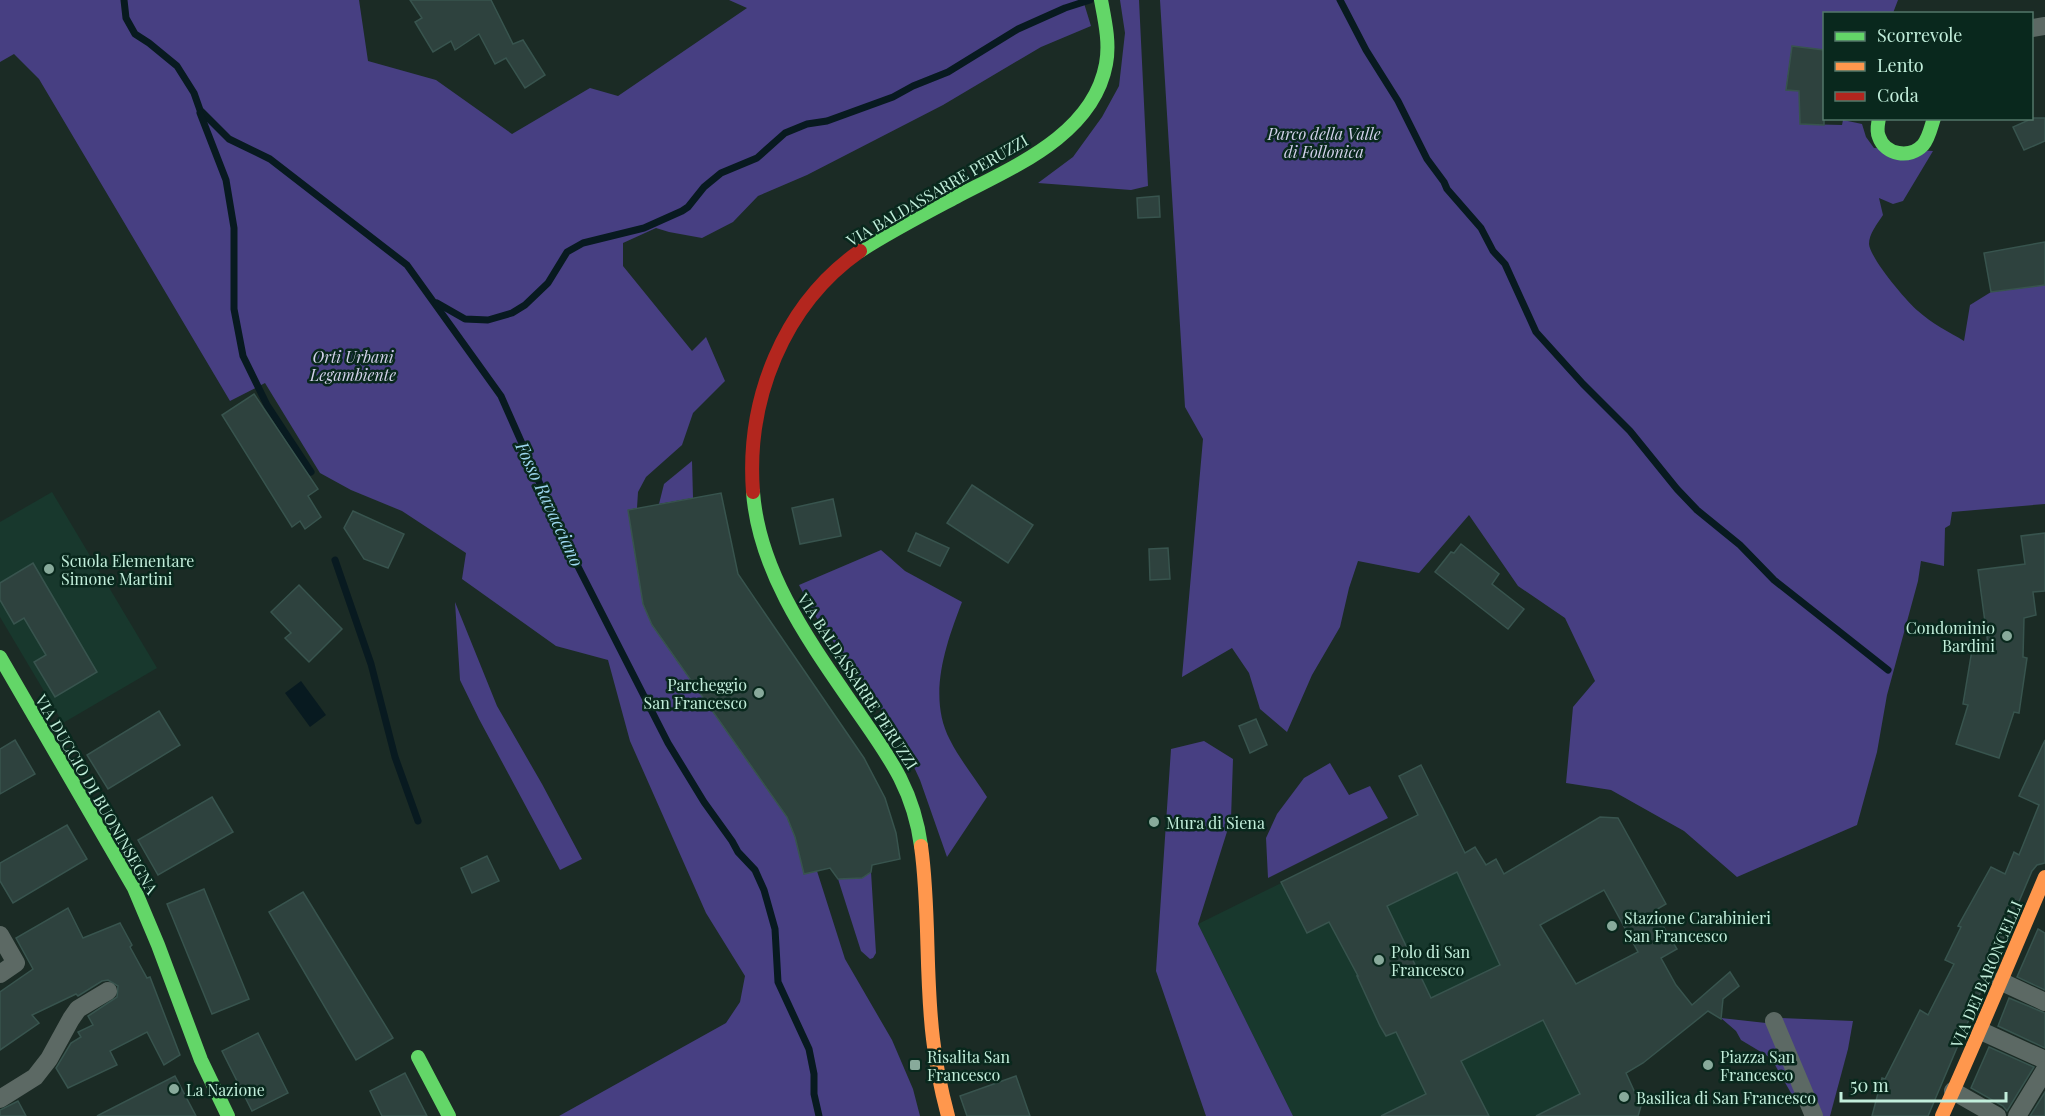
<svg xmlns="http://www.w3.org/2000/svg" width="2045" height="1116" viewBox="0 0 2045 1116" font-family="'Playfair Display',serif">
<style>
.built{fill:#18382d}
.green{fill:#473f82}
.water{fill:#081a20}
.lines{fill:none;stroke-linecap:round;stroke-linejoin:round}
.stream{stroke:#081a20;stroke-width:7}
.building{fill:#2e423e;stroke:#38544e;stroke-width:1.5;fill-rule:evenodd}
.street{stroke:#5c6964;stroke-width:18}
.fast{stroke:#63d668;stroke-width:14}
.slow{stroke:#ff974d;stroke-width:14}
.jam{stroke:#b3261e;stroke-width:14}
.poi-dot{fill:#88aa9b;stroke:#09281d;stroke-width:2}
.labels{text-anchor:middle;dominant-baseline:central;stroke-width:5;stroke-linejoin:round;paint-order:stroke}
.park-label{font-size:16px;font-style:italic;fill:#d2d1ea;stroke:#09281d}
.street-label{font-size:16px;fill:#c2eedb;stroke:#09281d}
.poi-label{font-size:16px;fill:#c2eedb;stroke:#09281d;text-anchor:start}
.water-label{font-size:18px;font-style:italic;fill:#9cd6ef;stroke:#09281d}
</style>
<rect width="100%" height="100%" fill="#1b2b25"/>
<!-- built -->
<g class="built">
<path d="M 52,492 L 157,668 L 63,723 L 0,617 L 0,522 Z"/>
<path d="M 1442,804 L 1465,852 L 1475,847 L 1576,1017 L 1643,1063 L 1625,1074 L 1574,1116 L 1293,1116 L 1198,924 Z"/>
</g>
<!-- green -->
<g class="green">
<path d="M 0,0 L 359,0 L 368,61 L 436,80 L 512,134 L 590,88 L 618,96 L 747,8 L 729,0 L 1083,0 L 1091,26 L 1041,47 L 943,105 L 807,175 L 758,196 L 733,222 L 702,238 L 669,232 L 656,228 L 623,243 L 623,266 L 692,351 L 706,337 L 725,381 L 693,413 L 682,445 L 646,477 L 638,492 L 637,508 L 628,510 L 643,604 L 652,625 L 787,817 L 795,837 L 804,873 L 817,871 L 845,959 L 892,1040 L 913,1089 L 920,1116 L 559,1116 L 726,1023 L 740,1002 L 745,976 L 706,913 L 630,741 L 608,660 L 556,646 L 462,579 L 466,553 L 402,511 L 351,490 L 320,473 L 265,383 L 230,401 L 39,79 L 14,54 L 0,62 Z"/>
<path d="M 1120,0 L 1139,0 L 1148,186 L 1131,190 L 1038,183 L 1073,157 L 1102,117 L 1119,86 L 1125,33 Z"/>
<path d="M 1160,0 L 1898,0 L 1893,13 L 1824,14 L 1824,50 L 1792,46 L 1786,89 L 1800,91 L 1800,124 L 1842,125 L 1843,120 L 1862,124 L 1866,137 L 1874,148 L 1933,151 L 1903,201 L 1893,204 L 1879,198 L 1883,215 C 1877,224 1869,234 1869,244 C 1870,258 1906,301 1918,311 C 1931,323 1949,332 1964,341 L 1970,305 L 1991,292 L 2045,285 L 2045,504 L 1952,512 L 1950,525 L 1945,528 L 1944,566 L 1921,561 L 1918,581 L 1887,695 L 1877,752 L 1857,825 L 1737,877 L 1684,831 L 1611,790 L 1566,783 L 1573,707 L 1595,681 L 1565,618 L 1518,586 L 1469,515 L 1419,573 L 1358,561 L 1349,588 L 1340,627 L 1312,675 L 1287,732 L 1260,709 L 1249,673 L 1232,648 L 1182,677 L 1203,439 L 1185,407 Z"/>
<path d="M 692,461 L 693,498 L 659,504 L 664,484 Z"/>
<path d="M 881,550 L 905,571 L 962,602 C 946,644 927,696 950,740 C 960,760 975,778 987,797 L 947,857 L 920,780 L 907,752 L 887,718 L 816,617 L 799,585 Z"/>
<path d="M 455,602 L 497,706 L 542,784 L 582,859 L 560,870 L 479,719 L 460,680 Z"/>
<path d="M 1204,741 L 1233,759 L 1231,819 L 1198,924 L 1293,1116 L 1206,1116 L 1156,971 L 1171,749 Z"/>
<path d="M 1330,763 L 1349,795 L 1370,786 L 1388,818 L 1268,878 L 1266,838 L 1277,814 L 1304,778 Z"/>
<path d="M 871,872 L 876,953 L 873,958 L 870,959 L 861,951 L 838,879 L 862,878 Z"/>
<path d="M 1721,1018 L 1766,1023 L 1799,1102 L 1795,1100 L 1771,1058 L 1741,1040 L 1736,1031 Z"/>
<path d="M 1781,1018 L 1853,1021 L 1848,1049 L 1830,1116 L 1822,1116 Z"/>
</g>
<!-- water -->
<path class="water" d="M 301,681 L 326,715 L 310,727 L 285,693 Z"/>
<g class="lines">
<!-- stream -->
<g class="stream">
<path d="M 124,0 L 126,18 L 135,34 L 149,43 L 177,66 L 194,93 L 200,110 L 229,139 L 270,159 L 407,265 L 501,396 L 567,545 L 668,743 L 704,802 L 732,841 L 738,852 L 755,870 L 764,890 L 775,929 L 778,982 L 809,1049 L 814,1074 L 814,1094 L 819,1116"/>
<path d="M 1340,0 L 1366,50 L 1398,101 L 1427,159 L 1444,182 L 1447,189 L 1481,228 L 1493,251 L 1505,264 L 1536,332 L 1583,384 L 1630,431 L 1677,489 L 1697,510 L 1740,545 L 1774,580 L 1888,670"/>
<path d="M 200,113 L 226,180 L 234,228 L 234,309 L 243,356 L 267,405 L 311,472"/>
<path d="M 437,303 L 465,319 L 488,320 L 512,313 L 525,305 L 548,283 L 567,252 L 583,243 L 644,228 L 682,211 L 688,207 L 704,187 L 721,173 L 757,158 L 785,133 L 807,124 L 827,121 L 893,97 L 913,86 L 948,72 L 1018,29 L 1065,8 L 1090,0"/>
<path d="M 335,560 L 371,664 L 395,757 L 418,821"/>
</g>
</g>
<!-- building -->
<g class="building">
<path d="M 410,0 L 491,0 L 513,44 L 523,40 L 545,75 L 525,88 L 506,58 L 495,64 L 479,34 L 455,50 L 451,41 L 433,52 L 415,22 L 422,18 Z"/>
<path d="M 1792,46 L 1824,50 L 1824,125 L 1800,124 L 1799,91 L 1786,90 Z"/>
<path d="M 2033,118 L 2045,118 L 2045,141 L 2024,150 L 2013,127 Z"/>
<path d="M 1159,196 L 1160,217 L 1138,218 L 1137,198 Z"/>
<path d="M 2045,242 L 2045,285 L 1991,292 L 1984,253 Z"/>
<path d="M 254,394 L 318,489 L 308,496 L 321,517 L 305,529 L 300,521 L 292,527 L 222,415 Z"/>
<path d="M 972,485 L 1033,525 L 1008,563 L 947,523 Z"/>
<path d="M 721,493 L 738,574 L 864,758 L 885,798 L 896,833 L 900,859 L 872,865 L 871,872 L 862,878 L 838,879 L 830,868 L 804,874 L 795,837 L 787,817 L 652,625 L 643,604 L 628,510 Z"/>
<path d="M 833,499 L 841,536 L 800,544 L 792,508 Z"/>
<path d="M 353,511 L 404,534 L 388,568 L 364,559 L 344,528 Z"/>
<path d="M 916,533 L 949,548 L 940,566 L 908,551 Z"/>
<path d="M 2045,533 L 2045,591 L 2033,592 L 2036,615 L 2024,618 L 2023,657 L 2027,658 L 2019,713 L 2014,712 L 1999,758 L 1956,744 L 1968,705 L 1963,704 L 1972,650 L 1989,652 L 1978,570 L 2025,564 L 2021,536 Z"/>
<path d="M 1461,544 L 1499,574 L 1492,584 L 1524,609 L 1508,629 L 1435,572 L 1451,552 L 1454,553 Z"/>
<path d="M 1168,548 L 1170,579 L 1150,580 L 1149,549 Z"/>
<path d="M 33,563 L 97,672 L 55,697 L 34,662 L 46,655 L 24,618 L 14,624 L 0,600 L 0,583 Z"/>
<path d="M 299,585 L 342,629 L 309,662 L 285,638 L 291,633 L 271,612 Z"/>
<path d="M 159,711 L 180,745 L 108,789 L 87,755 Z"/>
<path d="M 1256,719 L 1267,745 L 1250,753 L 1239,726 Z"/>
<path d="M 15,740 L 35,774 L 0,794 L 0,749 Z"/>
<path d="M 2045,740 L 2045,863 L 2037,865 L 2032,871 L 1928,1116 L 1872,1116 L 1882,1078 L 1885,1079 L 1920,1010 L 1928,1015 L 1954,964 L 1945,960 L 1961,927 L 1958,926 L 1991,867 L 2005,874 L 2014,852 L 2019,855 L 2039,805 L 2019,796 Z"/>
<path d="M 1421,765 L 1465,853 L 1475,847 L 1486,865 L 1496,859 L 1504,874 L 1600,817 L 1618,818 L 1666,904 L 1654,911 L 1677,949 L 1661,958 L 1676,985 L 1692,1005 L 1730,972 L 1739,986 L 1723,999 L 1721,1019 L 1708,1011 L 1643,1063 L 1626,1073 L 1641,1106 L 1638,1116 L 1536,1116 L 1580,1094 L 1543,1020 L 1461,1061 L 1489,1116 L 1381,1116 L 1426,1094 L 1396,1032 L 1386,1036 L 1380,1026 L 1357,976 L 1358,976 L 1329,922 L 1307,933 L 1281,882 L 1418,815 L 1399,776 ZM 1457,872 L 1500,965 L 1431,998 L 1387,906 ZM 1604,890 L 1638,952 L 1576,984 L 1540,925 Z"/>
<path d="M 212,797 L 233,832 L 158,875 L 138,840 Z"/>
<path d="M 67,825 L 87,859 L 13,903 L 0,881 L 0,863 Z"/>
<path d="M 487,856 L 499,881 L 472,893 L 461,868 Z"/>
<path d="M 204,889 L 249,999 L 212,1014 L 167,904 Z"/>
<path d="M 303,892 L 393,1038 L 356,1060 L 269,912 Z"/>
<path d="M 68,908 L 83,938 L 120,923 L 132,945 L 130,947 L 147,978 L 150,977 L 180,1055 L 164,1065 L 147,1032 L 110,1051 L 117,1065 L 68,1088 L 56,1068 L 71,1043 L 81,1037 L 78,1032 L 93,1025 L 88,1016 L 117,997 L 118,986 L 108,980 L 102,981 L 78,996 L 76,994 L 32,1015 L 39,1023 L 0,1050 L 0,992 L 33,969 L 16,938 Z"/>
<path d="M 2038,929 L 2045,933 L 2045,990 L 2017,977 Z"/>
<path d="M 2009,998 L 2045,1013 L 2045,1048 L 1998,1026 Z"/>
<path d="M 258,1033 L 288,1093 L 252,1111 L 222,1051 Z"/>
<path d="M 1989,1047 L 2034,1067 L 2007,1111 L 2003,1106 L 1971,1088 Z"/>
<path d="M 405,1073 L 427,1116 L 382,1116 L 370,1091 Z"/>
<path d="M 175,1076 L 196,1116 L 97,1116 Z"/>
<path d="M 1016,1076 L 1030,1116 L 967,1116 L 960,1096 Z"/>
<path d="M 2045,1092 L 2045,1116 L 2030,1116 Z"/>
<path d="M 18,1101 L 26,1116 L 0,1116 L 0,1110 Z"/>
</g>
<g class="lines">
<!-- street -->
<g class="street">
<path d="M 2032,28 L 2045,26"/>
<path d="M 0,935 L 16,963 L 0,974"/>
<path d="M 2000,981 L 2045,1002"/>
<path d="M 1774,1021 L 1814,1116"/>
<path d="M 1981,1031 L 2045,1060"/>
<path d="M 1953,1091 L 1997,1116"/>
<path d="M 0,1099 L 35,1077 L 49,1059 L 71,1019 L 78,1009 L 108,991"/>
<path d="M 2017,1116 L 2045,1070"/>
</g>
<!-- fast -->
<g class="fast">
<path d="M 1879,118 C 1878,124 1876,131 1879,137 C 1885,155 1910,159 1923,145 C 1929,138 1931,127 1934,118"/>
<path d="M 860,251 C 891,231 924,214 956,197 C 1013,167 1093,135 1106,64 C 1110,43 1105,21 1101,0"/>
<path d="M 753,492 C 759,572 809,641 853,705 C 886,753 913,786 921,846"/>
<path d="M 0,657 L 134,888 L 158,945 L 201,1060 L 228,1116"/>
<path d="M 418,1057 L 449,1116"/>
</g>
<!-- slow -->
<g class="slow">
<path d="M 921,846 C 930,910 925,975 933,1039 C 936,1066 941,1090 948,1116"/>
<path d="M 1942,1116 C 1978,1037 2011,957 2045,877"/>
</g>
<!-- jam -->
<path class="jam" d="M 753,492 C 746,400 783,305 860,251"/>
</g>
<!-- markers -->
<g class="poi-dot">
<circle cx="49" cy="569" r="6"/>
<circle cx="2007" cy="636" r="6"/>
<circle cx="759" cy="693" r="6"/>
<circle cx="1154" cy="822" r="6"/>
<circle cx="1612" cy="926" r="6"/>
<circle cx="1379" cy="960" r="6"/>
<rect x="909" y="1059" width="12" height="12" rx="3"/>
<circle cx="1708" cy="1065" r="6"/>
<circle cx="174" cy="1089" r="6"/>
<circle cx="1624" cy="1097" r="6"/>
</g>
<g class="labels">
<!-- park labels -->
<g class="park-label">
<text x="1324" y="133">Parco della Valle<tspan x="1324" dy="18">di Follonica</tspan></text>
<text x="353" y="356">Orti Urbani<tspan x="353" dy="18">Legambiente</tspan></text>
</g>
<!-- street labels -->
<g class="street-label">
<text transform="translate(937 190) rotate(-30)">VIA BALDASSARRE PERUZZI</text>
<text transform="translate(858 681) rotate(57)">VIA BALDASSARRE PERUZZI</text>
<text transform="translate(97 794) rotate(60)">VIA DUCCIO DI BUONINSEGNA</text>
<text transform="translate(1986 974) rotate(-67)">VIA DEI BARONCELLI</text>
</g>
<!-- poi labels -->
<g class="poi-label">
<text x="61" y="560">Scuola Elementare<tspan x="61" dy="18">Simone Martini</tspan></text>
<text x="1995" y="627" text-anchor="end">Condominio<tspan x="1995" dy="18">Bardini</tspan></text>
<text x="747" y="684" text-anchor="end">Parcheggio<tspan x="747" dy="18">San Francesco</tspan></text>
<text x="1166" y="822">Mura di Siena</text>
<text x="1624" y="917">Stazione Carabinieri<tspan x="1624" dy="18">San Francesco</tspan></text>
<text x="1391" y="951">Polo di San<tspan x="1391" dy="18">Francesco</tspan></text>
<text x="927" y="1056">Risalita San<tspan x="927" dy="18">Francesco</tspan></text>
<text x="1720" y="1056">Piazza San<tspan x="1720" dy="18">Francesco</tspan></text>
<text x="186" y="1089">La Nazione</text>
<text x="1636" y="1097">Basilica di San Francesco</text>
</g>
<!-- water labels -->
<g class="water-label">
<text transform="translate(550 504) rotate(65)">Fosso Ravacciano</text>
</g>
</g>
<!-- legend -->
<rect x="1823" y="12" width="210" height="108" fill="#09281d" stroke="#537769" stroke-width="1.5"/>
<rect x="1835" y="32" width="30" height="9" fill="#63d668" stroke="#537769" stroke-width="1.5"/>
<text x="1877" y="42" font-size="18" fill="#c2eedb">Scorrevole</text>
<rect x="1835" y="62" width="30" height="9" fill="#ff974d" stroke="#537769" stroke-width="1.5"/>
<text x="1877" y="72" font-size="18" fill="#c2eedb">Lento</text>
<rect x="1835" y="92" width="30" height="9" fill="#b3261e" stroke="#537769" stroke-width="1.5"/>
<text x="1877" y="102" font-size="18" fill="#c2eedb">Coda</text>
<!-- scale -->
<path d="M1841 1092v9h165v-9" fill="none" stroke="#c2eedb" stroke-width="3"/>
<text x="1850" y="1092" font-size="18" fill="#c2eedb" stroke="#09281d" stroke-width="4.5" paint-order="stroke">50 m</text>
</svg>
